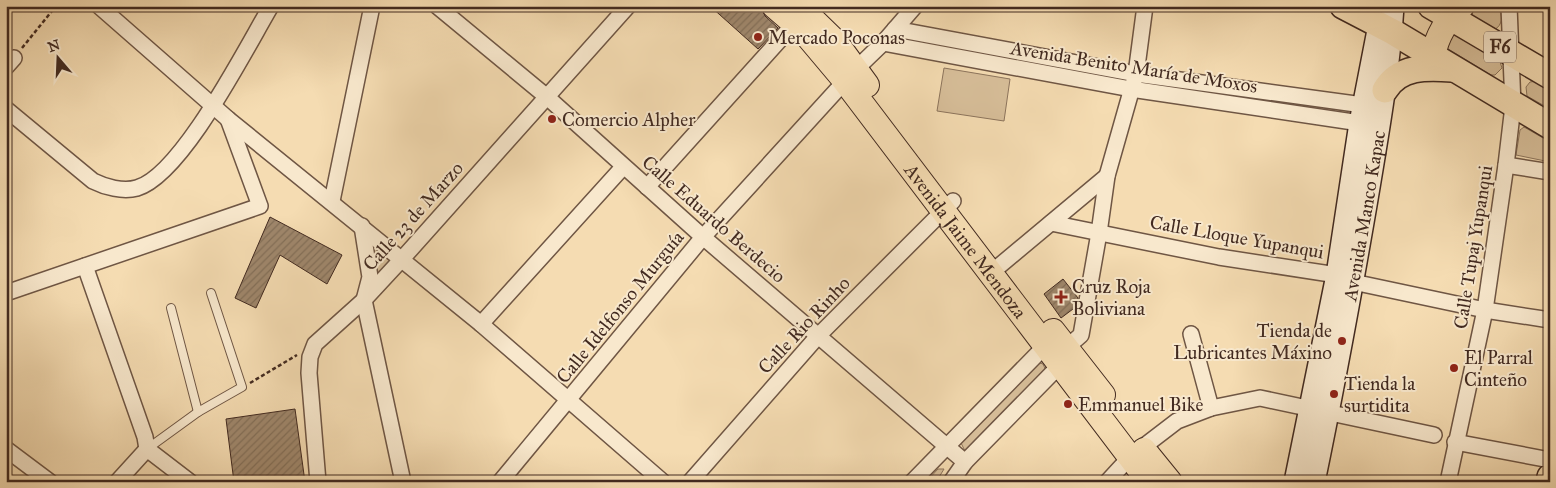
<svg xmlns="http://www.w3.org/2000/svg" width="1556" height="488" viewBox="0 0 1556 488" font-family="'IM FELL Great Primer',serif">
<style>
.green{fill:#d7be99;stroke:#8c745c}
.building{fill:url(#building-hatch);stroke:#422a20}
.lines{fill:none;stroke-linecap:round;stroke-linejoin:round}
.service-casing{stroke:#6f5644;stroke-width:10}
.minor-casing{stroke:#6f5644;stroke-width:18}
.secondary-casing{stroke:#422a20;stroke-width:24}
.primary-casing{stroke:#422a20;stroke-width:26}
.trunk-casing{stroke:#422a20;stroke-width:28}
.path{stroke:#422a20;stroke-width:2.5;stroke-dasharray:4 2.5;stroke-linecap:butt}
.service{stroke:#f8e8cd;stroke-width:8}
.minor{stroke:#f8e8cd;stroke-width:15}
.secondary{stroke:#f8e8cd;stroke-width:21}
.primary{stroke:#f5dcb2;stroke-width:24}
.trunk{stroke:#f5dcb2;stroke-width:25}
.poi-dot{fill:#8f2418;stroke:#f8e8cd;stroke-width:2}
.labels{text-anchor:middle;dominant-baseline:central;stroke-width:4;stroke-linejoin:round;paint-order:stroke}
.shield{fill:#f8e8cd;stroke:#796354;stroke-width:1}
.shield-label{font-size:18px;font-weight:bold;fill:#422a20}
.poi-label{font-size:19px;fill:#422a20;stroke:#f8e8cd;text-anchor:start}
.street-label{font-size:19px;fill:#422a20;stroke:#f8e8cd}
</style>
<defs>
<pattern id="building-hatch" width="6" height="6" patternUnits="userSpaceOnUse" patternTransform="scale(1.25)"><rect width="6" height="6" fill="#9f876c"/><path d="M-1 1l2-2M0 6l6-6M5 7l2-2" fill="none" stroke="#836f58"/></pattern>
</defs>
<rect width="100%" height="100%" fill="#f5dcb2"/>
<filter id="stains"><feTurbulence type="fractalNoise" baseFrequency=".004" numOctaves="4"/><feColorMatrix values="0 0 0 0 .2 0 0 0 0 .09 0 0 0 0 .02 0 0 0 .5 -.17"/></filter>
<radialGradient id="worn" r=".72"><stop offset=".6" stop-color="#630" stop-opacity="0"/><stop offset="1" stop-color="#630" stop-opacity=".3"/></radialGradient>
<!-- green -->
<g class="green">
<path d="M 1483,6 L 1498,7 C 1503,16 1503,25 1494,30 L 1462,10 Z"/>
<path d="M 1451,30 L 1499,59 L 1502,68 L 1495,75 L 1491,75 L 1445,47 Z"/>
<path d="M 944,68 L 1010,79 L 1004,121 L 937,111 Z"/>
<path d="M 1537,81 L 1550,88 L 1550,109 L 1527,96 L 1526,87 L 1530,82 Z"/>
<path d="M 1524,127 L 1550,142 L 1550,162 L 1516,155 L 1520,130 Z"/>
<path d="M 368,238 L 391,258 L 390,264 L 376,277 Z"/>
<path d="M 1037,362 L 1043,364 L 1047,373 L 970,450 L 965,451 L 960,441 Z"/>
<path d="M 938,469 L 944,469 L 936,482 L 926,482 Z"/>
</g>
<!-- building -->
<g class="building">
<path d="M 710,6 L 761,6 L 765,16 L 778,28 L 758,49 Z"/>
<path d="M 270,217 L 342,255 L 327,284 L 280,255 L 256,308 L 235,298 Z"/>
<path d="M 1063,279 L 1078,298 L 1077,306 L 1061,318 L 1044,294 Z"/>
<path d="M 295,409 L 305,482 L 234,482 L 226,419 Z"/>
</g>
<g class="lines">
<!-- service casing -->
<g class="service-casing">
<g id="service">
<path d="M 171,308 L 198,412"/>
<path d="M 147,449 L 198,412 L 242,387 L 211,293"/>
</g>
</g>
<!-- minor casing -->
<g class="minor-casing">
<g id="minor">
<path d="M 99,6 L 228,119 L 481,324 L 663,482"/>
<path d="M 437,6 L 547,97 L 703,237 L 965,462"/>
<path d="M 895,29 L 1136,74 L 1363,105 L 1373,109"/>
<path d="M 883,43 L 1131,89 L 1360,123 L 1370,126"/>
<path d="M 6,67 L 14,58"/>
<path d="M 6,109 L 93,181 C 105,187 123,192 137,188 C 182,175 246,48 271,6"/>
<path d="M 1506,165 L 1550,172"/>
<path d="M 647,187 L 794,24"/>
<path d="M 332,201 L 372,6"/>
<path d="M 1051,223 L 1219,257 L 1337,275 L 1353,282 L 1485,310 L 1550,320"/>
<path d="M 362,226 L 370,277 L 364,300 L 403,482"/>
<path d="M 85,266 L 145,437 L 147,449"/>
<path d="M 992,272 L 1107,176"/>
<path d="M 6,293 L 260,206 L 228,119"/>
<path d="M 481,324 L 623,167"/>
<path d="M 1191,334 L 1211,408"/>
<path d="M 1066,348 L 1081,335 L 1099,233 L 1107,176 L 1136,74 L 1145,6"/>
<path d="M 1455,442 L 1550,460"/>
<path d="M 6,449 L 50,482"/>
<path d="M 147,449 L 190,482"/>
<path d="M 117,482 L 147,449"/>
<path d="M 318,482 L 309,373 L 310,357 L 315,344 L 364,300 L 402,259 L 628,6"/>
<path d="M 500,482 L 703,237 L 856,69 L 883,43 L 915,6"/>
<path d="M 690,482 L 818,336 L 953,201"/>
<path d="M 912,482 L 1051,340"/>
<path d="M 951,482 L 965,462 L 1066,359"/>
<path d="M 1107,482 L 1130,457 L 1177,421 L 1211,408 L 1260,398 L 1434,435"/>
<path d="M 1448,482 L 1485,310 L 1506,165 L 1513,106 L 1509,6"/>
</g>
</g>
<!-- secondary casing -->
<g class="secondary-casing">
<g id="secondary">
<path d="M 1295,482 L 1337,275 L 1360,123 L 1379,25"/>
<path id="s1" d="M 1314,482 C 1333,390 1350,298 1366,205 C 1377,139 1389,73 1393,6"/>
</g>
</g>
<!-- primary casing -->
<g class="primary-casing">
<g id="primary">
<path id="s2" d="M 774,6 L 804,32 L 841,76 L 1149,482"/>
<path d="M 801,8 L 835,41 L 867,85"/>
<path d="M 1433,56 C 1437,35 1446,21 1462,6"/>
<path d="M 1053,331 L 1103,395"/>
<path d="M 1144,450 L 1170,482"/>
</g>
</g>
<!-- trunk casing -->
<g class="trunk-casing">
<g id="trunk">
<path d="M 1343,6 L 1393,32 L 1550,126"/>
<path d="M 1431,6 L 1550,76"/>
<path d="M 1385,90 C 1399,66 1427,67 1452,69"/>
<path d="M 1549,482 L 1550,477"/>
</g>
</g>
<!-- path -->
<g class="path">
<path d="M 22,48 L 56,6"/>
<path d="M 250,383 L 297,355"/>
</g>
<!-- service -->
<use href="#service" class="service"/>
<!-- minor -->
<use href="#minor" class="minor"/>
<!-- secondary -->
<use href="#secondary" class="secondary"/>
<!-- primary -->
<use href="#primary" class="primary"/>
<!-- trunk -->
<use href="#trunk" class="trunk"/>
</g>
<!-- markers -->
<g class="poi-dot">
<circle cx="758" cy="37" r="5"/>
<circle cx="552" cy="119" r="5"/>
<path d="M1058.5 289.5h5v5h5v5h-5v5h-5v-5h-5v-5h5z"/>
<circle cx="1342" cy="341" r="5"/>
<circle cx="1454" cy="368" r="5"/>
<circle cx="1334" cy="394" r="5"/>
<circle cx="1068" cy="404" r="5"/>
</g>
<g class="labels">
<!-- shield labels -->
<rect class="shield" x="1484" y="31.5" width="32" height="31" rx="4"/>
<g class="shield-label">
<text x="1500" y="47">F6</text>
</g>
<!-- poi labels -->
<g class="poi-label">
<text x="768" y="37">Mercado Poconas</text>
<text x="562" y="119">Comercio Alpher</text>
<text x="1072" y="286">Cruz Roja<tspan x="1072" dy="22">Boliviana</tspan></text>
<text x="1332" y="330" text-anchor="end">Tienda de<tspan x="1332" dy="22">Lubricantes Máxino</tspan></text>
<text x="1464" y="357">El Parral<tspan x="1464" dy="22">Cinteño</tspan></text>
<text x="1344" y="383">Tienda la<tspan x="1344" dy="22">surtidita</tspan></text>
<text x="1078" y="404">Emmanuel Bike</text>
</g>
<!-- street labels -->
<g class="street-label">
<text transform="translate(1134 67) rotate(9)">Avenida Benito María de Moxos</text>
<text stroke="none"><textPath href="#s1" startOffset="271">Avenida Manco Kapac</textPath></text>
<text transform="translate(413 216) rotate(-48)">Calle 23 de Marzo</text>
<text transform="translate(714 219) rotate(41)">Calle Eduardo Berdecio</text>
<text transform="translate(1237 237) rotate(10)">Calle Lloque Yupanqui</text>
<text stroke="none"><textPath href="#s2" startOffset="304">Avenida Jaime Mendoza</textPath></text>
<text transform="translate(1473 247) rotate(-81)">Calle Tupaj Yupanqui</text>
<text transform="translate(620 307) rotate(-51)">Calle Idelfonso Murguía</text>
<text transform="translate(804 325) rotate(-47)">Calle Rio Rinho</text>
</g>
</g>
<!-- margin -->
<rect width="1556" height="488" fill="none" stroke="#f5dcb2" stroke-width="25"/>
<rect x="8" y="8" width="1541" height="473" fill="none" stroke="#422a20" stroke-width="2.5"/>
<rect x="12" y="12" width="1531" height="463" fill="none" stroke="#422a20"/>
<!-- north arrow -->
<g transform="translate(58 58) rotate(341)" stroke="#f8e8cd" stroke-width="4" paint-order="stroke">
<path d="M0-4L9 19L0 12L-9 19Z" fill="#422a20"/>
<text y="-8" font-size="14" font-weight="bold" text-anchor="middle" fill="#422a20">N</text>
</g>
<rect width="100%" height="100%" filter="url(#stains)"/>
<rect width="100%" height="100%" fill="url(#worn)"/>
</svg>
